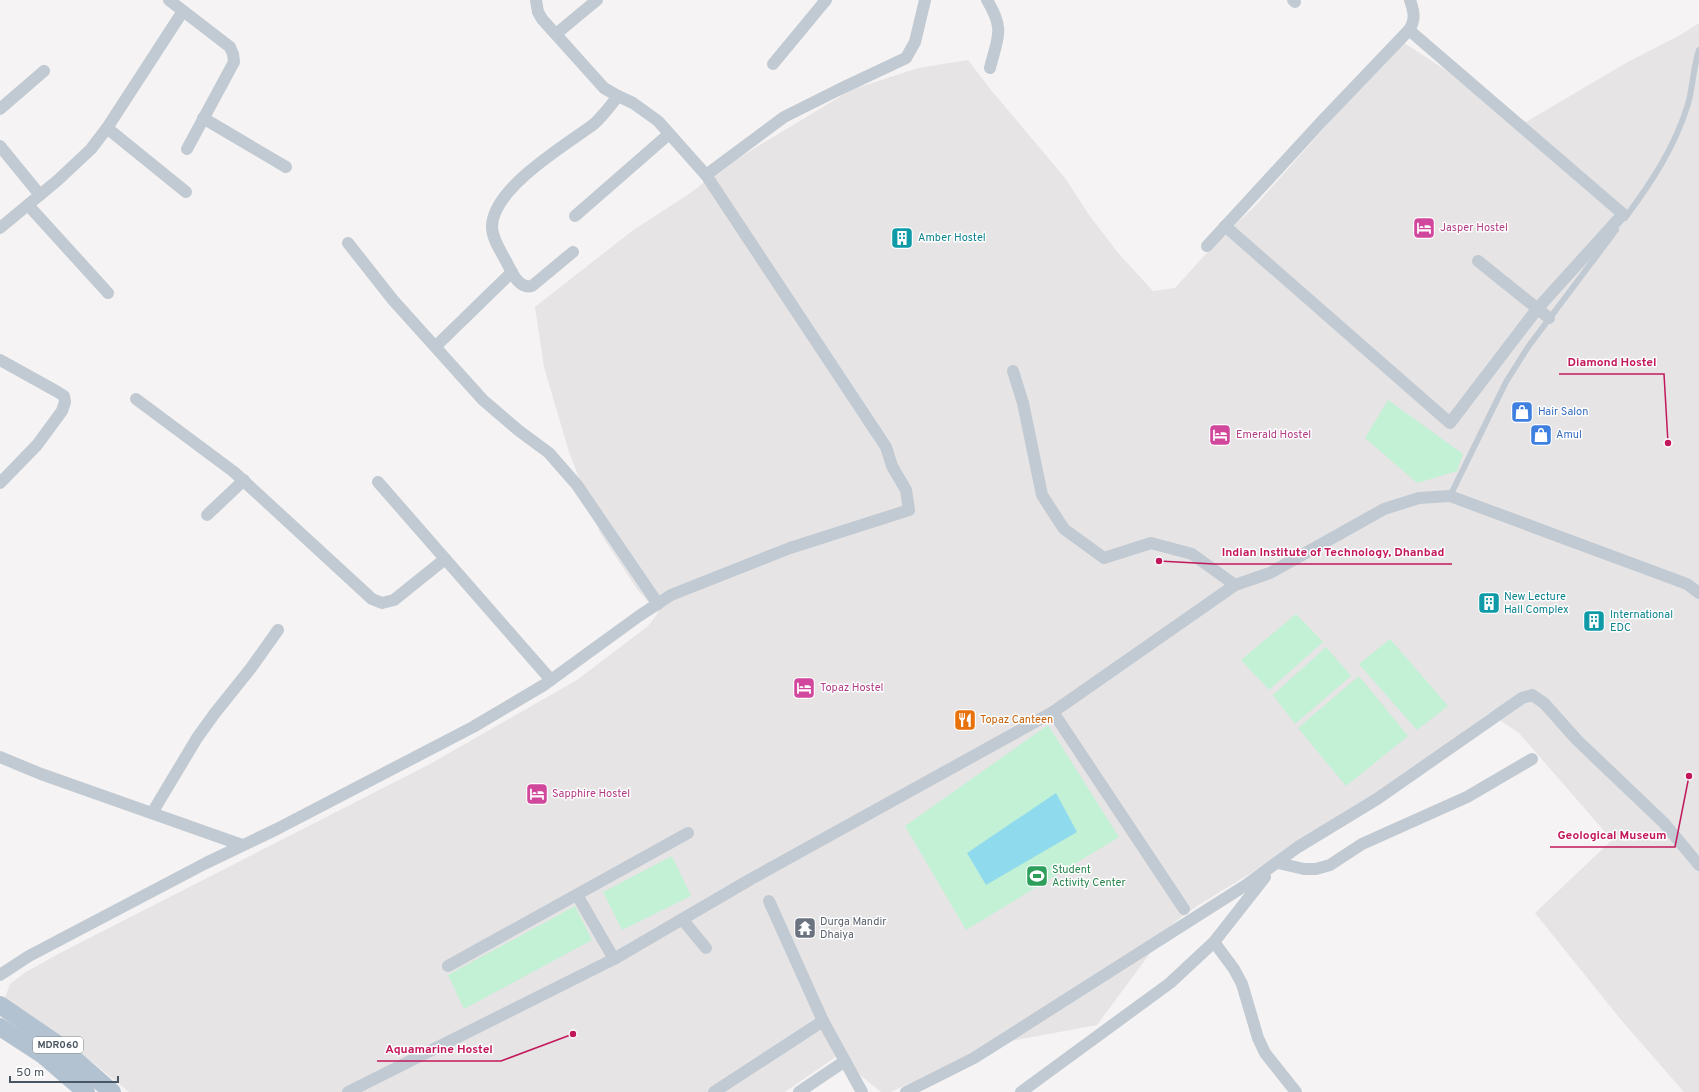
<svg xmlns="http://www.w3.org/2000/svg" width="1699" height="1092" viewBox="0 0 1699 1092" font-family="Overpass,sans-serif">
<style>
.education{fill:#e6e4e5}
.green{fill:#c3f1d5}
.water{fill:#90daee}
.lines{fill:none;stroke-linecap:round;stroke-linejoin:round}
.lane{stroke:#c1cad2;stroke-width:6}
.street{stroke:#c1cad2;stroke-width:12}
.primary{stroke:#b3c2d1;stroke-width:18}
.labels{text-anchor:middle;dominant-baseline:central;stroke-width:3;stroke-linejoin:round;paint-order:stroke}
.shield{fill:#fff;stroke:#808990;stroke-width:1}
.shield-label{font-size:10px;font-weight:bold;fill:#4a5661}
.hotel-label{font-size:11px;fill:#b23c85;stroke:#fff;text-anchor:start}
.culture-label{font-size:11px;fill:#0d838f;stroke:#fff;text-anchor:start}
.shop-label{font-size:11px;fill:#366cbe;stroke:#fff;text-anchor:start}
.food-label{font-size:11px;fill:#c56008;stroke:#fff;text-anchor:start}
.leisure-label{font-size:11px;fill:#27864d;stroke:#fff;text-anchor:start}
.worship-label{font-size:11px;fill:#5b616d;stroke:#fff;text-anchor:start}
.leader{fill:none;stroke:#c2185b;stroke-width:1.5}
.callout-dot{fill:#c2185b;stroke:#fff;stroke-width:1.5}
.callout-label{font-size:12px;text-anchor:middle;font-weight:bold;fill:#c2185b;stroke:#fff;stroke-width:3;stroke-linejoin:round;paint-order:stroke}
</style>
<rect width="100%" height="100%" fill="#f5f3f3"/>
<!-- education -->
<path class="education" d="M 1699,23 L 1699,1092 L 1684,1092 L 1622,1021 L 1535,913 L 1612,840 L 1519,733 L 1489,713 L 1354,810 L 1197,906 L 1171,925 L 1097,1025 L 989,1045 L 891,1092 L 881,1092 L 837,1056 L 785,1092 L 129,1092 L 92,1062 L 55,1037 L 5,998 L 10,984 L 26,972 L 60,953 L 430,764 L 577,680 L 648,626 L 658,613 L 637,589 L 600,533 L 569,452 L 544,367 L 535,307 L 632,231 L 689,194 L 727,165 L 851,90 L 918,68 L 968,60 L 991,90 L 1065,178 L 1089,215 L 1118,253 L 1153,291 L 1175,288 L 1214,245 L 1257,204 L 1401,41 L 1526,122 L 1626,63 L 1682,34 Z"/>
<!-- green -->
<g class="green">
<path d="M 1388,400 L 1463,454 L 1457,471 L 1417,483 L 1365,438 Z"/>
<path d="M 1296,614 L 1323,642 L 1269,690 L 1241,660 Z"/>
<path d="M 1390,639 L 1448,706 L 1417,730 L 1359,664 Z"/>
<path d="M 1326,647 L 1351,676 L 1295,724 L 1273,695 Z"/>
<path d="M 1359,676 L 1408,736 L 1346,786 L 1298,728 Z"/>
<path d="M 1048,725 L 1119,837 L 966,930 L 905,826 Z"/>
<path d="M 672,856 L 691,896 L 622,930 L 603,892 Z"/>
<path d="M 575,906 L 592,940 L 464,1009 L 448,975 Z"/>
</g>
<!-- water -->
<path class="water" d="M 1056,793 L 1077,832 L 986,885 L 967,853 Z"/>
<g class="lines">
<!-- lane -->
<g class="lane">
<path d="M 1625,218 C 1651,183 1675,147 1688,104 C 1693,87 1693,68 1699,50"/>
<path d="M 1450,496 L 1506,382 L 1528,347 L 1616,230"/>
</g>
<!-- street -->
<g class="street">
<path d="M 169,0 L 230,47 L 233,54 L 234,62 L 187,149"/>
<path d="M 987,0 C 1005,30 998,36 990,68"/>
<path d="M 1293,0 L 1295,2"/>
<path d="M 556,34 L 597,0"/>
<path d="M 773,64 L 826,0"/>
<path d="M 0,109 L 44,71"/>
<path d="M 203,118 L 286,167"/>
<path d="M 107,128 L 186,192"/>
<path d="M 0,146 L 40,195"/>
<path d="M 706,175 L 784,117 L 838,90 L 906,58 L 915,42 L 925,0"/>
<path d="M 28,205 L 108,293"/>
<path d="M 575,216 L 669,134"/>
<path d="M 1225,226 L 1450,423 L 1537,309 L 1623,214 L 1409,30"/>
<path d="M 0,228 L 58,180 L 91,149 L 107,128 L 183,11"/>
<path d="M 348,243 L 393,300 L 483,400 L 518,430 L 549,453 L 577,485 L 658,604"/>
<path d="M 1207,246 L 1322,121 L 1409,30 C 1416,19 1414,12 1410,0"/>
<path d="M 573,252 L 532,286 C 519,289 512,273 507,263 C 502,253 492,239 492,227 C 492,188 566,145 594,124 C 603,116 611,105 618,96"/>
<path d="M 1478,261 L 1549,318"/>
<path d="M 436,346 L 512,272"/>
<path d="M 0,360 L 56,391 L 64,396 L 65,402 L 62,411 L 37,445 L 0,483"/>
<path d="M 1013,371 L 1023,403 L 1042,495 L 1064,529 L 1104,558 L 1151,543 L 1192,554 L 1235,585"/>
<path d="M 136,399 L 234,472 L 372,599 L 382,603 L 394,600 L 445,559"/>
<path d="M 378,482 L 551,680"/>
<path d="M 207,515 L 244,480"/>
<path d="M 1053,712 L 1184,909"/>
<path d="M 0,757 L 41,774 L 242,845"/>
<path d="M 152,813 L 197,738 L 215,713 L 251,668 L 278,630"/>
<path d="M 1278,863 L 1304,869 L 1316,869 L 1330,865 L 1362,844 L 1467,797 L 1532,759"/>
<path d="M 577,895 L 614,959"/>
<path d="M 769,901 L 823,1021 L 862,1092"/>
<path d="M 682,919 L 706,948"/>
<path d="M 1214,942 L 1234,969 L 1242,984 L 1258,1038 L 1265,1053 L 1296,1092"/>
<path d="M 448,966 L 688,833"/>
<path d="M 0,975 L 29,956 L 206,863 L 277,829 L 473,727 L 544,685 L 639,616 L 671,595 L 790,548 L 909,510 L 906,490 L 892,466 L 886,447 L 706,175 L 658,121 L 633,103 L 616,95 L 604,88 L 542,19 L 538,12 L 536,0"/>
<path d="M 348,1092 L 614,959 L 751,879 L 1053,712 L 1235,585 L 1270,573 L 1384,509 L 1419,498 L 1450,496 L 1687,584 L 1699,593"/>
<path d="M 714,1092 L 823,1021"/>
<path d="M 799,1092 L 845,1061"/>
<path d="M 906,1092 L 974,1058 L 1246,885 L 1298,847 L 1377,799 L 1522,698 L 1532,695 L 1544,703 L 1577,740 L 1664,823 L 1699,865"/>
<path d="M 1021,1092 L 1170,983 L 1214,942 L 1265,877"/>
</g>
<!-- primary -->
<g class="primary">
<path d="M 0,1005 L 57,1044 L 112,1092"/>
<path d="M 0,1027 L 43,1055 L 86,1092"/>
</g>
</g>
<!-- icons -->
<defs>
<g id="hotel-square" transform="scale(1.15)"><rect x="-9" y="-9" width="18" height="18" rx="4" fill="#d1479c" stroke="#fff"/><path d="M-6-4.5h1.5V1H6V5H4.5V3h-9V5H-6ZM-4 0a1.8 1.8 0 1 1 3.6 0ZM.5 0V-2.5h3Q6-2.5 6 0Z" fill="#fff"/></g>
<g id="building-square" transform="scale(1.15)"><rect x="-9" y="-9" width="18" height="18" rx="4" fill="#0f9aa8" stroke="#fff"/><path d="M-4-6H4V6H1V3H-1V6H-4ZM-2.5-4.3h1.7v1.8h-1.7ZM.8-4.3h1.7v1.8H.8ZM-2.5-1h1.7V.8h-1.7ZM.8-1h1.7V.8H.8Z" fill="#fff"/></g>
<g id="shop-square" transform="scale(1.15)"><rect x="-9" y="-9" width="18" height="18" rx="4" fill="#3f7fe0" stroke="#fff"/><path d="M-5-2.5h2.3a2.7 3.5 0 0 1 5.4 0H5L5.5 6h-11ZM-1.5-2.5h3a1.5 2.3 0 0 0-3 0Z" fill="#fff"/></g>
<g id="restaurant-square" transform="scale(1.15)"><rect x="-9" y="-9" width="18" height="18" rx="4" fill="#e8710a" stroke="#fff"/><path d="M-5-6h1v4h1v-4h1v4h1v-4h1v5L-1.5 .5V6h-2V.5L-5-1ZM5-6V6H3V1.5H1.5Q1.5-4 5-6Z" fill="#fff"/></g>
<g id="stadium-square" transform="scale(1.15)"><rect x="-9" y="-9" width="18" height="18" rx="4" fill="#2e9e5b" stroke="#fff"/><path d="M0-5a6.5 5 0 1 0 0 10a6.5 5 0 1 0 0-10ZM-3.5-1.8h7v3.6h-7Z" fill="#fff"/></g>
<g id="temple-square" transform="scale(1.15)"><rect x="-9" y="-9" width="18" height="18" rx="4" fill="#6b7280" stroke="#fff"/><path d="M0-6L5-2H3V0L6.5 2.5H4V6H1.5V3h-3V6H-4V2.5H-6.5L-3 0V-2H-5Z" fill="#fff"/></g>
</defs>
<g fill-rule="evenodd">
<use href="#hotel-square" x="1424" y="228"/>
<use href="#building-square" x="902" y="238"/>
<use href="#shop-square" x="1522" y="412"/>
<use href="#hotel-square" x="1220" y="435"/>
<use href="#shop-square" x="1541" y="435"/>
<use href="#building-square" x="1489" y="603"/>
<use href="#building-square" x="1594" y="621"/>
<use href="#hotel-square" x="804" y="688"/>
<use href="#restaurant-square" x="965" y="720"/>
<use href="#hotel-square" x="537" y="794"/>
<use href="#stadium-square" x="1037" y="876"/>
<use href="#temple-square" x="805" y="928"/>
</g>
<g class="labels">
<!-- shield labels -->
<rect class="shield" x="33" y="1037" width="50" height="16" rx="3"/>
<g class="shield-label">
<text x="58" y="1045">MDR060</text>
</g>
<!-- hotel labels -->
<g class="hotel-label">
<text x="1440" y="228">Jasper Hostel</text>
<text x="1236" y="435">Emerald Hostel</text>
<text x="820" y="688">Topaz Hostel</text>
<text x="552" y="794">Sapphire Hostel</text>
</g>
<!-- culture labels -->
<g class="culture-label">
<text x="918" y="238">Amber Hostel</text>
<text x="1504" y="597">New Lecture<tspan x="1504" dy="13">Hall Complex</tspan></text>
<text x="1610" y="615">International<tspan x="1610" dy="13">EDC</tspan></text>
</g>
<!-- shop labels -->
<g class="shop-label">
<text x="1538" y="412">Hair Salon</text>
<text x="1556" y="435">Amul</text>
</g>
<!-- food labels -->
<g class="food-label">
<text x="980" y="720">Topaz Canteen</text>
</g>
<!-- leisure labels -->
<g class="leisure-label">
<text x="1052" y="870">Student<tspan x="1052" dy="13">Activity Center</tspan></text>
</g>
<!-- worship labels -->
<g class="worship-label">
<text x="820" y="922">Durga Mandir<tspan x="820" dy="13">Dhaiya</tspan></text>
</g>
</g>
<!-- callouts -->
<path class="leader" d="M1668 443L1664 374H1559M1159 561L1214 564H1452M1689 776L1675 847H1550M573 1034L501 1061H377"/>
<g class="callout-dot">
<circle cx="1668" cy="443" r="4"/>
<circle cx="1159" cy="561" r="4"/>
<circle cx="1689" cy="776" r="4"/>
<circle cx="573" cy="1034" r="4"/>
</g>
<g class="callout-label">
<text x="1612" y="366">Diamond Hostel</text>
<text x="1333" y="556">Indian Institute of Technology, Dhanbad</text>
<text x="1612" y="839">Geological Museum</text>
<text x="439" y="1053">Aquamarine Hostel</text>
</g>
<!-- scale -->
<path d="M10 1076v6h108v-6" fill="none" stroke="#4a5661" stroke-width="2"/>
<text x="16" y="1076" font-size="12" fill="#4a5661" stroke="#ffffff" stroke-width="3" paint-order="stroke">50 m</text>
</svg>
